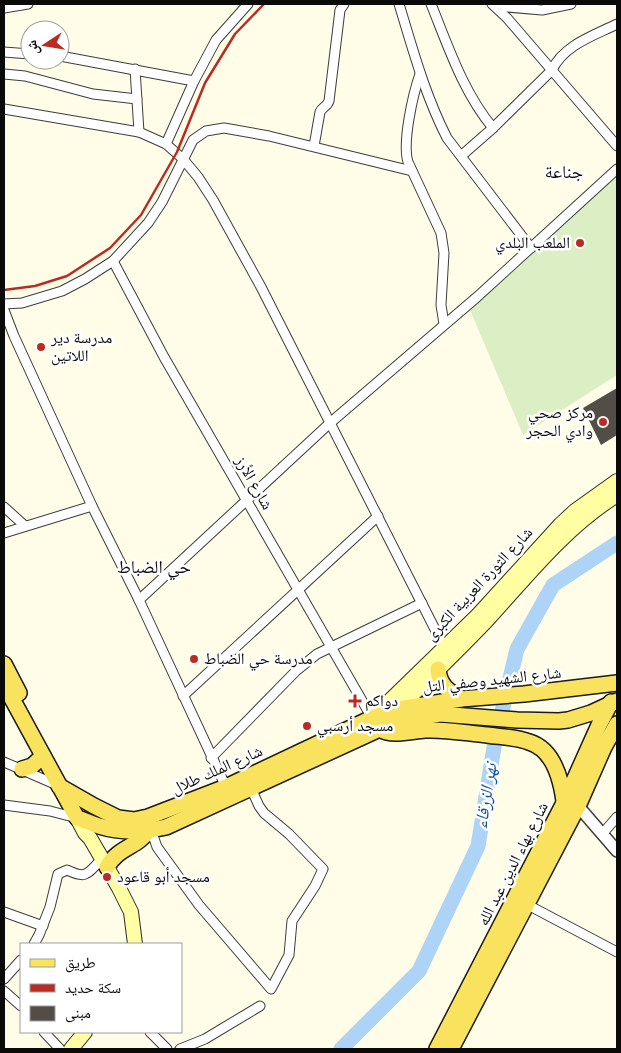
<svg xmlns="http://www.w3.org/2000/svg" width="621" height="1053" viewBox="0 0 621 1053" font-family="Spectral,'Noto Naskh Arabic',serif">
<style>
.pitch{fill:#dcefc4}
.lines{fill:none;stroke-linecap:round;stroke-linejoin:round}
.river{stroke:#add3f6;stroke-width:15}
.building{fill:#534d47}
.minor-casing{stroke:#3d3d3d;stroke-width:11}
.tertiary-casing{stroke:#3d3d3d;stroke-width:14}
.secondary-casing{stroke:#2c2c2c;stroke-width:16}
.primary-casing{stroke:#1b1b1b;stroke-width:18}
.minor{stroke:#fff;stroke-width:9}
.tertiary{stroke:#fff;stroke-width:11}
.secondary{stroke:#fffea2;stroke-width:14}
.primary{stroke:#f9e35e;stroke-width:15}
.rail{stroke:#b92c24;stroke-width:2.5}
.poi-dot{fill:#b92c24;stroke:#fff;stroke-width:2}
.labels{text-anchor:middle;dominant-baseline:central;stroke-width:5;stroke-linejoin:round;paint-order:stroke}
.poi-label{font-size:16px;fill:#0a0a0a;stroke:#fff;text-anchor:start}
.street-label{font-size:16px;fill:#0a0a0a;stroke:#fff}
.neighbourhood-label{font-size:18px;fill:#0a0a0a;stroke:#fff}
.water-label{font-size:18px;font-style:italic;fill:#15529a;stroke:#fff}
</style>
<rect width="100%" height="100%" fill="#fffde7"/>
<!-- pitch -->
<path class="pitch" d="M 617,175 L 617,375 L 523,435 L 470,310 Z"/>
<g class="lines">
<!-- river -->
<path class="river" d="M 341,1049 L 419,971 L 478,846 L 495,741 L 517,649 L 553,585 L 617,543"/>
</g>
<!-- building -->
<path class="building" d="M 617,388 L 617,435 L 601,445 L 583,408 Z"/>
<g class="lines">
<!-- minor casing -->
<g class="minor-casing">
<g id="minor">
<path d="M 399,4 C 413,50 425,95 447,138 L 531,248"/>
<path d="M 431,4 C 448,46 463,92 493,128"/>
<path d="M 492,4 L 507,18 L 617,146"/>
<path d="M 495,6 L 542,10 L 571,4"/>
<path d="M 4,8 L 28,4"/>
<path d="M 4,52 L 30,54"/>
<path d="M 60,56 L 194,81"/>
<path d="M 135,69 L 139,132"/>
<path d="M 4,74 L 25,76 L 93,94 L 137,99"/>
<path d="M 420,74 C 413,94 402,142 408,162 L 441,233 L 444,253 L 441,305 L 444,324"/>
<path d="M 4,109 L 139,132 L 166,144 L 183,159 L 198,177 L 213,200 L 261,287 L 444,647"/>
<path d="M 166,144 L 194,81 L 216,40 L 248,4"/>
<path d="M 314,146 L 320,112 C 322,107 327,107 329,101 L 340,10 L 344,4"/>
<path d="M 461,156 L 493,128 L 552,70 C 564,45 593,36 617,24"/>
<path d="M 113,261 L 164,357 L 372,718"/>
<path d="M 4,304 L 22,303 L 62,291 L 85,279 L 113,261 L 148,223 L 162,202 L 193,140 L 206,131 L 224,128 L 269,136 L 412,171"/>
<path d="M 4,310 L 14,336 L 92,506 L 139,600 L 226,787"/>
<path d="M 4,507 L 25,526"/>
<path d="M 4,533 L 92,506"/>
<path d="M 139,600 L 330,423 L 477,297 L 617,169"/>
<path d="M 183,696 L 378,516"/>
<path d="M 211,758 L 296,671 L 317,654 L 422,603"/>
<path d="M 4,762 L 59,786"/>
<path d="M 4,805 L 50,811 L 77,818"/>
<path d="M 151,830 L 157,847 L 199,905 L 271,989 L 289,955 L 292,921 L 315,886 L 323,869 L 289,834 L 264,813 L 259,806 L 254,795 L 254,788"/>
<path d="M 603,833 L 617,817"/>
<path d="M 528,905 L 617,952"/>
<path d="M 4,912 L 43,926"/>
<path d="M 34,944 L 39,935 L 50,907 L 58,874 L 67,870 C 88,880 87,873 102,859"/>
<path d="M 4,979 L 21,960"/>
<path d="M 4,991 L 21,1006"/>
<path d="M 44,1032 L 60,1049"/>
<path d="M 150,1032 L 167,1049"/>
<path d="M 180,1049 L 205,1039 L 260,1006"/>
</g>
</g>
<!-- tertiary casing -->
<g class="tertiary-casing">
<path id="tertiary" d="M 578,806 L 617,851"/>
</g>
<!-- secondary casing -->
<g class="secondary-casing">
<g id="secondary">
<path d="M 395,712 C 426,681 459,650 489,618 C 529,574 566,527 617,495"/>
<path d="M 372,718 L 479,614 L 561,524 L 575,511 L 617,481"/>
<path d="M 77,818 L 85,833 L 90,838 L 119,888 L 131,912 L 135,944"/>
<path d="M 71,1049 L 85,1032"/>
</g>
</g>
<!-- primary casing -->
<g class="primary-casing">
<g id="primary">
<path d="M 4,664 L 19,693"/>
<path d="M 438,669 C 439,685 448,691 461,699"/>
<path d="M 4,684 L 77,818 C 85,820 92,824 99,826 C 121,833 144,832 166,827 L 397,721 L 440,714 L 517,720 L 559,721 L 568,720 L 591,713 L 617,701"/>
<path d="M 380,729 C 392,737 411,731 425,730 C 446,729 466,733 487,735 C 501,737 516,737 529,742 C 553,749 561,779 564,801"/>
<path d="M 22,769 L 32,766 L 43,756"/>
<path d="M 59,786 L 94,806 L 118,818 L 134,820 L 148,817 L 226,787 L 372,718 L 398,709 L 461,699 L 524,694 L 617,683"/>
<path d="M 107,867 C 118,847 138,847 148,831"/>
<path d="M 437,1049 L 564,803 L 599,725 L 611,702"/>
<path d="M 451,1049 L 578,806 L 604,747 L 617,724"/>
</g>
</g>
<!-- minor -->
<use href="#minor" class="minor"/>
<!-- tertiary -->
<use href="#tertiary" class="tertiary"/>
<!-- secondary -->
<use href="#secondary" class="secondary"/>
<!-- primary -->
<use href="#primary" class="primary"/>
<!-- rail -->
<path class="rail" d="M 4,290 L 35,286 L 67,276 L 110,248 L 141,215 L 177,152 L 205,83 L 235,34 L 264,4"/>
</g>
<!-- markers -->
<g class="poi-dot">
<circle cx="580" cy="243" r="5"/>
<circle cx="41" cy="347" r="5"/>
<circle cx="603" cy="422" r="5"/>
<circle cx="194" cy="659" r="5"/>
<path d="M352.5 693.5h5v5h5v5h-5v5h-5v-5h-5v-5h5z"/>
<circle cx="307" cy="726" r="5"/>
<circle cx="107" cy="877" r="5"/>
</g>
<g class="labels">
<!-- poi labels -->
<g class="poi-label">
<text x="570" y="243" text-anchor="end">الملعب البلدي</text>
<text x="51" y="338">مدرسة دير<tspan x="51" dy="18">اللاتين</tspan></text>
<text x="593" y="413" text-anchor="end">مركز صحي<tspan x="593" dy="18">وادي الحجر</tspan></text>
<text x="204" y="659">مدرسة حي الضباط</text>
<text x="365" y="701">دواكم</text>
<text x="317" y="726">مسجد أرسبي</text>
<text x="117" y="877">مسجد أبو قاعود</text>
</g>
<!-- street labels -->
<g class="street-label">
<text transform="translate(254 483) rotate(60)">شارع الأرز</text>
<text transform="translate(479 584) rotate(-47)">شارع الثورة العربية الكبرى</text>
<text transform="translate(492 680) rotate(-6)">شارع الشهيد وصفي التل</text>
<text transform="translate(217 770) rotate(-24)">شارع الملك طلال</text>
<text transform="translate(513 864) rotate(-63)">شارع بهاء الدين عبد الله</text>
</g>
<!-- neighbourhood labels -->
<g class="neighbourhood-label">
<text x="564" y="172">جناعة</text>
<text x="154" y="567">حي الضباط</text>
</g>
<!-- water labels -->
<g class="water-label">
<text transform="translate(486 796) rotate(-81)">نهر الزرقاء</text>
</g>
</g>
<!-- border -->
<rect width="621" height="1053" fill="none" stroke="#0a0a0a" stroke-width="10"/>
<!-- legend -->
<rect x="20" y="943" width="162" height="90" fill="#ffffff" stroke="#9d9d9d"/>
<rect x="30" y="959" width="25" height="8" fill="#f9e35e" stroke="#9d9d9d"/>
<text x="65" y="968" font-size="15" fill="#0a0a0a">طريق</text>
<rect x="30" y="984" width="25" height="8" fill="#b92c24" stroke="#9d9d9d"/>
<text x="65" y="993" font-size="15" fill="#0a0a0a">سكة حديد</text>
<rect x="30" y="1006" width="25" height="15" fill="#534d47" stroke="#9d9d9d"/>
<text x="65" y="1018" font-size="15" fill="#0a0a0a">مبنى</text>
<!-- north arrow -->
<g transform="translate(45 45) rotate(258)"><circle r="24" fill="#ffffff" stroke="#9d9d9d"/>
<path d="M0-4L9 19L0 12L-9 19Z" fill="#b92c24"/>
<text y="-8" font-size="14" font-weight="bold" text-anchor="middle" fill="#0a0a0a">ش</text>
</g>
</svg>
